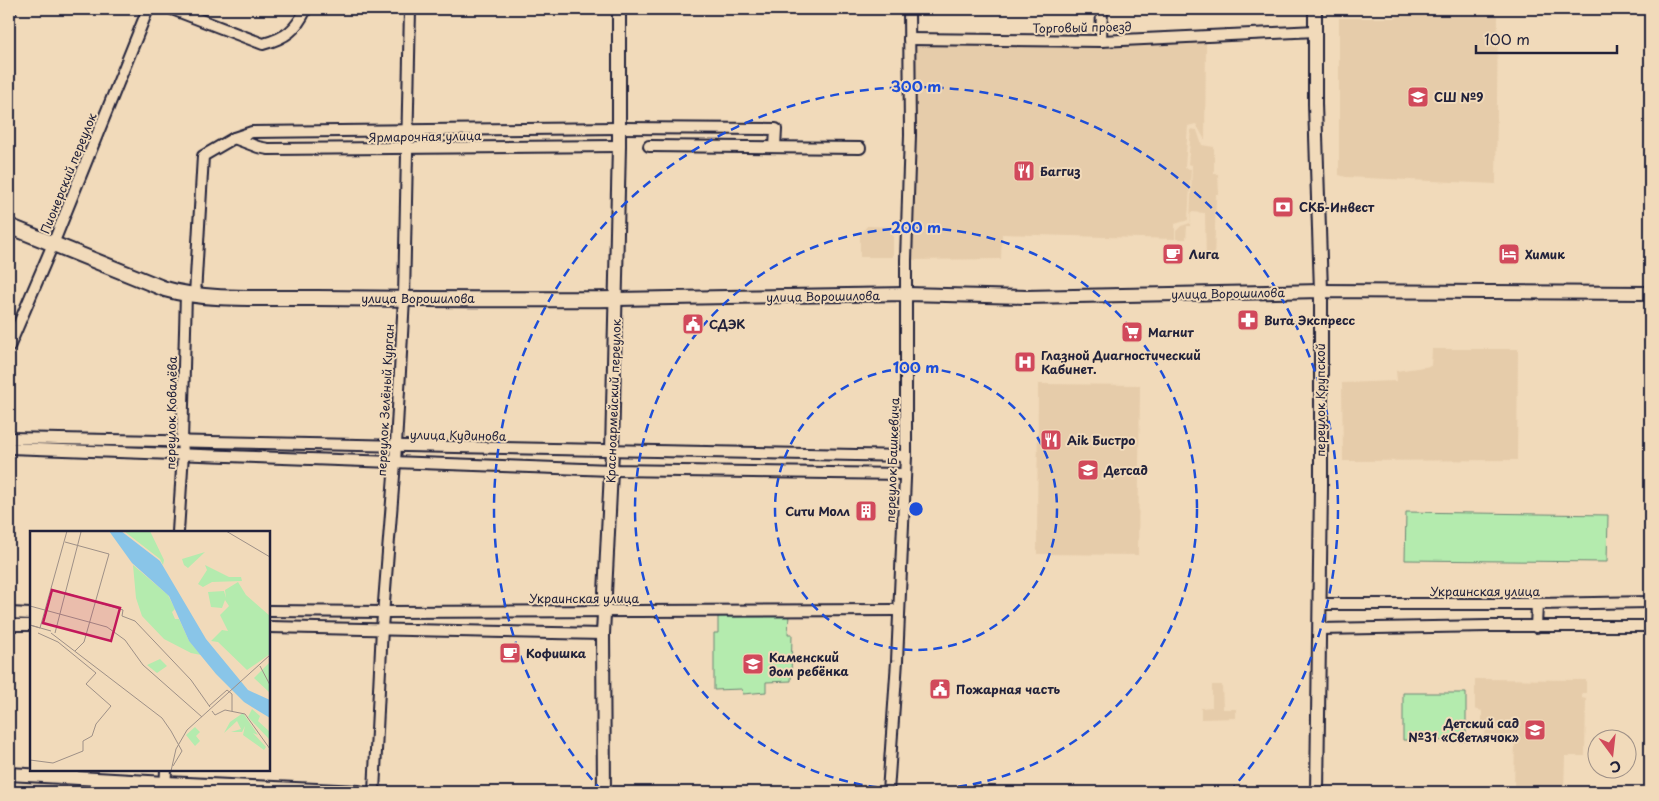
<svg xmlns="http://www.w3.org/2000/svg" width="1659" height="801" viewBox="0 0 1659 801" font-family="'Playpen Sans',sans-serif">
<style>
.built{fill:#e6ccaa}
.green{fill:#b4ebae;stroke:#6b8674}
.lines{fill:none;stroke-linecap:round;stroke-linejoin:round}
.minor-casing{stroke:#22223b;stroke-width:14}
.tertiary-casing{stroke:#22223b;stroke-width:16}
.secondary-casing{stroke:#22223b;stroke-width:18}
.minor{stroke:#f1daba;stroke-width:10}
.tertiary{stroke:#f1daba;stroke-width:12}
.secondary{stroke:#f1daba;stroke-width:14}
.ring{fill:none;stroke:#1d4ed8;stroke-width:2.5;stroke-dasharray:9 6}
.labels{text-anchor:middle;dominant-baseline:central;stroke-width:4;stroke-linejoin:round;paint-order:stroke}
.street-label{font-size:12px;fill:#22223b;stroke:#f1daba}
.poi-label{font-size:12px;font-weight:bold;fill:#22223b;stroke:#f1daba;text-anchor:start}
.inset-road{fill:none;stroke:#9e9087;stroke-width:1}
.view{fill:#c2185b;fill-opacity:0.15;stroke:#c2185b;stroke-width:2.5}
.inset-edge{fill:none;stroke:#22223b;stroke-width:2.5}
.centre{fill:#1d4ed8;stroke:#f1daba;stroke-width:2.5}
.ring-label{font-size:15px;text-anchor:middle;font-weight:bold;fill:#1d4ed8;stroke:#f1daba;stroke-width:4;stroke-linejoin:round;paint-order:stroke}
</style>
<rect width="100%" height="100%" fill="#f1daba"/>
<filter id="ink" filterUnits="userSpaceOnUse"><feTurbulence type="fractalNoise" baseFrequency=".02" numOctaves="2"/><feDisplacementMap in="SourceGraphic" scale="10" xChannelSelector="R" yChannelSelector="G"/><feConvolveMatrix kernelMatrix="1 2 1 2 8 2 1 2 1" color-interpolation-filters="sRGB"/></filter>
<g filter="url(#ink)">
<!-- built -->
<g class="built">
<path d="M 1397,15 L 1498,16 L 1496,184 L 1346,177 L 1339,175 L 1339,18 L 1396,18 Z"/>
<path d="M 909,39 L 1206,42 L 1205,140 L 1196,124 L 1188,126 L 1185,168 L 1191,169 L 1188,220 L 1175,224 L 1175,239 L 1002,234 L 1001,259 L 906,260 Z"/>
<path d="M 1191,129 L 1197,130 L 1202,145 L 1214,147 L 1214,174 L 1218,174 L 1219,194 L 1216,194 L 1214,261 L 1206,262 L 1205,213 L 1191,212 L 1190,226 L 1187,226 L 1186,239 L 1176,239 L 1176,231 L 1181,226 L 1190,223 L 1192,165 L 1188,164 Z"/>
<path d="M 867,226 L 893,227 L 893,257 L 860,257 L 860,235 Z"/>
<path d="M 1432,349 L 1518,349 L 1517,460 L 1343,461 L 1342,383 L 1397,381 L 1396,371 L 1431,366 Z"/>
<path d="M 1038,384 L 1140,385 L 1138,555 L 1037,554 Z"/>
<path d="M 1475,679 L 1586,680 L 1586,693 L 1582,693 L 1582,698 L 1586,699 L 1585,756 L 1565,756 L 1564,792 L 1514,792 L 1515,737 L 1485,736 L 1486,724 L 1482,724 L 1482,711 L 1475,709 Z"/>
<path d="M 1212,685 L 1222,685 L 1223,709 L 1236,709 L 1236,718 L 1201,719 L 1201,708 L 1212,707 Z"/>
</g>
<!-- green -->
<g class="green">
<path d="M 1406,512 L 1608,515 L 1607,562 L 1405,560 Z"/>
<path d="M 789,614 L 788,634 L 792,634 L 791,681 L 766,682 L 766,692 L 743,694 L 742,689 L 714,690 L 714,633 L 718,633 L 718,615 Z"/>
<path d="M 1403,693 L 1466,693 L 1466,741 L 1403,740 Z"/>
</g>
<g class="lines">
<!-- minor casing -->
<g class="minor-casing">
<g id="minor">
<path d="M 172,9 L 263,44 C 286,38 296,30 306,9"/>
<path d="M 9,13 L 11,9"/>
<path d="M 909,39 L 1101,41 L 1316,31"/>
<path d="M 1101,41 L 1102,9"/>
<path d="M 234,138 L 258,147 L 268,149 L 619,146"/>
<path d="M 649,146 L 860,148"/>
<path d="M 195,295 L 203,156 L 234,138 L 252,132 L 619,128 L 776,129 L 775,147"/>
<path d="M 9,347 L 53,244 L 148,9"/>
<path d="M 9,438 L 906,456"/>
<path d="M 9,448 L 611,470 L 905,474"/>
<path d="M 178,532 L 183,453 L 182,441 L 186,294"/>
<path d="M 1319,604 L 1537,604 L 1650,602"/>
<path d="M 269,611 L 383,612 L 898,610"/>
<path d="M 9,613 L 31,614"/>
<path d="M 9,625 L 31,625"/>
<path d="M 269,627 L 603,634"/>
<path d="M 1536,627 L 1537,604"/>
<path d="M 1319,629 L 1489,626 L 1650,626"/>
<path d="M 165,792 L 166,770"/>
<path d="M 374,792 L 382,628 L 395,463 L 404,298 L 410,9"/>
<path d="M 888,792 L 897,661 L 906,456 L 906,260 L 910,135 L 909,9"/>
</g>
</g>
<!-- tertiary casing -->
<g class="tertiary-casing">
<g id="tertiary">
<path d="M 1315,9 L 1315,104 L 1321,291 L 1321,487 L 1317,792"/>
<path d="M 616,299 L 907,294 L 1026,297 L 1321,291 L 1650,293"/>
<path d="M 9,774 L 166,783 L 359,792"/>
<path d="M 604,792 L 603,634 L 612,451 L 619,146 L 619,9"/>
</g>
</g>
<!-- secondary casing -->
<g class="secondary-casing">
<path id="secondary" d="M 9,226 L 165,289 C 209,302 270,297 316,298 C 416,299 516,300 616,299"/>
</g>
<!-- minor -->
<use href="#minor" class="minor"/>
<!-- tertiary -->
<use href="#tertiary" class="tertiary"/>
<!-- secondary -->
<use href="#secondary" class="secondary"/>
</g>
</g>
<!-- distance rings -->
<g class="ring">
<circle cx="916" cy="509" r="141"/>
<circle cx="916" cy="509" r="281"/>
<path d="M602 791A422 422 0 1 1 1230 791"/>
</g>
<!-- icons -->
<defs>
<g id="school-square" transform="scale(1.125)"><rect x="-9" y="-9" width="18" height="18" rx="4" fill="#d1495b" stroke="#f1daba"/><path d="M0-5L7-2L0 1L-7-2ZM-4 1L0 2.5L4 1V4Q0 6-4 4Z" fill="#fff"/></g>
<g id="restaurant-square" transform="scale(1.125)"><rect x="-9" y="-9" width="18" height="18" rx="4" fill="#d1495b" stroke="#f1daba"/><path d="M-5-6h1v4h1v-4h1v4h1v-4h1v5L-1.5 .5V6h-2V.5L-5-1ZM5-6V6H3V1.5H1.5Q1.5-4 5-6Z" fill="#fff"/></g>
<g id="bank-square" transform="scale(1.125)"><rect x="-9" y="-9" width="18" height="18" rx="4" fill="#d1495b" stroke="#f1daba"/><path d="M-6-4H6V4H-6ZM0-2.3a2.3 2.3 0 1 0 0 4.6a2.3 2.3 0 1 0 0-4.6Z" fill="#fff"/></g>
<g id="cafe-square" transform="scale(1.125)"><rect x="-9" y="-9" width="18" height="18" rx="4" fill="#d1495b" stroke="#f1daba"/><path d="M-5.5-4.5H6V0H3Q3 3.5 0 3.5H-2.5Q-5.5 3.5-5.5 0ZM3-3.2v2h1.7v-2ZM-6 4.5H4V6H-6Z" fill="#fff"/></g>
<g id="hotel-square" transform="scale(1.125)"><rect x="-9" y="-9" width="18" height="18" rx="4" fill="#d1495b" stroke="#f1daba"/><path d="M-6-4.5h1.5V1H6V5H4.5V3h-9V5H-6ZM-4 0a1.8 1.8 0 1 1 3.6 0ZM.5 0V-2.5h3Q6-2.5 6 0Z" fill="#fff"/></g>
<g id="pharmacy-square" transform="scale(1.125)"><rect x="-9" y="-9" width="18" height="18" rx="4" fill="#d1495b" stroke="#f1daba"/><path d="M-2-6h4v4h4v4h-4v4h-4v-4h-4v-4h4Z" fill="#fff"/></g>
<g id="civic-square" transform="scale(1.125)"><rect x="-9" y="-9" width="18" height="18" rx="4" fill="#d1495b" stroke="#f1daba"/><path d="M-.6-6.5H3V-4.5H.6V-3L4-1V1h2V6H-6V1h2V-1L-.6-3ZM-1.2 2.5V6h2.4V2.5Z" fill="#fff"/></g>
<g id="supermarket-square" transform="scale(1.125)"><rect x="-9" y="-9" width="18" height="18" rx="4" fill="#d1495b" stroke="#f1daba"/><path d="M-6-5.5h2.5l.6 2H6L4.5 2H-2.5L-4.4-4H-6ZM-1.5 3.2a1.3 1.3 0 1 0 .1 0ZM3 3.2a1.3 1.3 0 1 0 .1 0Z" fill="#fff"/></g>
<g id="hospital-square" transform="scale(1.125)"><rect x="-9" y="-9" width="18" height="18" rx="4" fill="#d1495b" stroke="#f1daba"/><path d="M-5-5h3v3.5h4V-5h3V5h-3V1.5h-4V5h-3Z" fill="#fff"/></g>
<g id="building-square" transform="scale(1.125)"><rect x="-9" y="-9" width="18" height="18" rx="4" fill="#d1495b" stroke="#f1daba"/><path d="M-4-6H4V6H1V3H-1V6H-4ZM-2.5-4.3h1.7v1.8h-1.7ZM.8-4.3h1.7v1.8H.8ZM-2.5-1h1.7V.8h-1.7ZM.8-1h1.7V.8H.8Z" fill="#fff"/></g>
</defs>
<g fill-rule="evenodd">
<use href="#school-square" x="1418" y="97"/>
<use href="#restaurant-square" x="1024" y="171"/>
<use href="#bank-square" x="1283" y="207"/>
<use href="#cafe-square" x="1173" y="254"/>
<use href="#hotel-square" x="1509" y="254"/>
<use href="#pharmacy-square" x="1248" y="320"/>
<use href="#civic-square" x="693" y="324"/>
<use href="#supermarket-square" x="1132" y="332"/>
<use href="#hospital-square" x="1025" y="362"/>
<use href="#restaurant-square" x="1051" y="440"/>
<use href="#school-square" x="1088" y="470"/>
<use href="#building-square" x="866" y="511"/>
<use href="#cafe-square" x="510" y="653"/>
<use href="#school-square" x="753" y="664"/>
<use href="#civic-square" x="940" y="689"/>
<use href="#school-square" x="1535" y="730"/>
</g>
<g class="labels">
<!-- street labels -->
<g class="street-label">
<text transform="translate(1082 27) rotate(-1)">Торговый проезд</text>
<text transform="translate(425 136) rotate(-1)">Ярмарочная улица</text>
<text transform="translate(68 173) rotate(-68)">Пионерский переулок</text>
<text transform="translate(1228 293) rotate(-1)">улица Ворошилова</text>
<text transform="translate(823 296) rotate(-1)">улица Ворошилова</text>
<text x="418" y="298">улица Ворошилова</text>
<text transform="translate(385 400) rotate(-87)">переулок Зелёный Курган</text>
<text transform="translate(1320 400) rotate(-90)">переулок Крупской</text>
<text transform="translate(613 401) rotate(-88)">Красноармейский переулок</text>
<text transform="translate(171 413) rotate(-89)">переулок Ковалёва</text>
<text transform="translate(458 435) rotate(1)">улица Кудинова</text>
<text transform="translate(892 460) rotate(-88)">переулок Башкевича</text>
<text x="1485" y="591">Украинская улица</text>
<text x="584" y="598">Украинская улица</text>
</g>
<!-- poi labels -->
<g class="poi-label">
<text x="1434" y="97">СШ №9</text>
<text x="1040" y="171">Баггиз</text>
<text x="1299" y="207">СКБ-Инвест</text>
<text x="1189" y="254">Лига</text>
<text x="1525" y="254">Химик</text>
<text x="1264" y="320">Вита Экспресс</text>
<text x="709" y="324">СДЭК</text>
<text x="1148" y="332">Магнит</text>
<text x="1041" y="355">Глазной Диагностический<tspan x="1041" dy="14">Кабинет.</tspan></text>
<text x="1067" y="440">Aik Бистро</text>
<text x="1104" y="470">Детсад</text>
<text x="850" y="511" text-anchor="end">Сити Молл</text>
<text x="526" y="653">Кофишка</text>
<text x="769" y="657">Каменский<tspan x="769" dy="14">дом ребёнка</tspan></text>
<text x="956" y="689">Пожарная часть</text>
<text x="1519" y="723" text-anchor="end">Детский сад<tspan x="1519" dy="14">№31 «Светлячок»</tspan></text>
</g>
</g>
<!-- overview -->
<g transform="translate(30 531)">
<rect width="240" height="240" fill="#f1daba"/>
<path d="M 94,0 L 120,0 L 134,29 L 133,34 L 130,28 ZM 175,21 L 158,37 L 154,34 L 152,28 ZM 103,34 L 138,64 L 145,78 L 142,81 L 145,88 L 149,88 L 159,110 L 171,124 L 161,122 L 134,108 L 112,85 L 106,67 ZM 175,34 L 199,46 L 211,46 L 212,50 L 182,51 L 173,56 L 168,53 L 177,39 ZM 208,51 L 216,64 L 240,85 L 240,123 L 217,139 L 188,111 L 181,110 L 192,99 L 198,100 L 190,84 L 199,75 L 195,69 L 192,77 L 181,76 L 178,61 L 194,60 L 196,67 L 195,59 ZM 130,128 L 137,135 L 127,142 L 117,134 ZM 240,131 L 240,162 L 224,147 ZM 222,178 L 230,185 L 228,190 L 240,201 L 239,208 L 218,186 ZM 213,182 L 228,204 L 223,202 L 236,216 L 234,219 L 213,204 L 215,195 L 212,201 L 201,201 L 211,198 L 207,190 L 194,202 L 200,191 ZM 165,196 L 170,201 L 166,205 L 170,210 L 165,215 L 156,204 Z" fill="#b4ebae"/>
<path d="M 79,0 L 91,0 L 130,30 L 176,108 L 218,159 L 240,169 L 240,187 L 214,171 L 186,143 L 159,110 L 139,65 L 102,32 Z" fill="#89c5e8"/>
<path class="inset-road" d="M 196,0 L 240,26M 35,11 L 79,23 L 54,111 L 45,120M 36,62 L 93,79 L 92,85 L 105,90 L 161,149 L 180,176M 0,75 L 59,91M 59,91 L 77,96 L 95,109 L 113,134 L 172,186M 10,97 L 37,0M 10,97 L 0,94 L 21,100M 21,102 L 132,187 L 141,200M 25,102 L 51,1 L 49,0M 230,135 L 240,154M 179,175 L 197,159 L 202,163 L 202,180M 182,180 L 185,184 L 195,179 L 215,183 L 240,218M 141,200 L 152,220 L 143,235M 0,229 L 23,232 L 53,220 L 53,210 L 62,205 L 66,193 L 81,175 L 56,153 L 66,142 L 28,111 L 8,102M 141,240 L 146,218 L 157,199 L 240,124"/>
<path class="view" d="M 22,59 L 90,77 L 81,110 L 13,92 Z"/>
<rect width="240" height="240" class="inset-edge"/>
</g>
<circle cx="916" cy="509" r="8" class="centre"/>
<g class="ring-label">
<text x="916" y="92">300 m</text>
<text x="916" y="233">200 m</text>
<text x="916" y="373">100 m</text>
</g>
<!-- margin -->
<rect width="1659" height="801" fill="none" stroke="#f1daba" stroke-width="30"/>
<rect x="15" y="15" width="1629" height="771" fill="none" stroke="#22223b" stroke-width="2" filter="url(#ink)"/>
<!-- north arrow -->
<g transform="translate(1612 754) rotate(165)"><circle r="24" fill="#f1daba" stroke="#9e9087"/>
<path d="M0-4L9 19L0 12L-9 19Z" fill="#d1495b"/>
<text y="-8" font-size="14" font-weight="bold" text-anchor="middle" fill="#22223b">С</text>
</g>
<!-- scale -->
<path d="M1476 45v8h141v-8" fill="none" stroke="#22223b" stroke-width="2.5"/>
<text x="1484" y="45" font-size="15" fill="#22223b" stroke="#f1daba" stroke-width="4" paint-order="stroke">100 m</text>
</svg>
